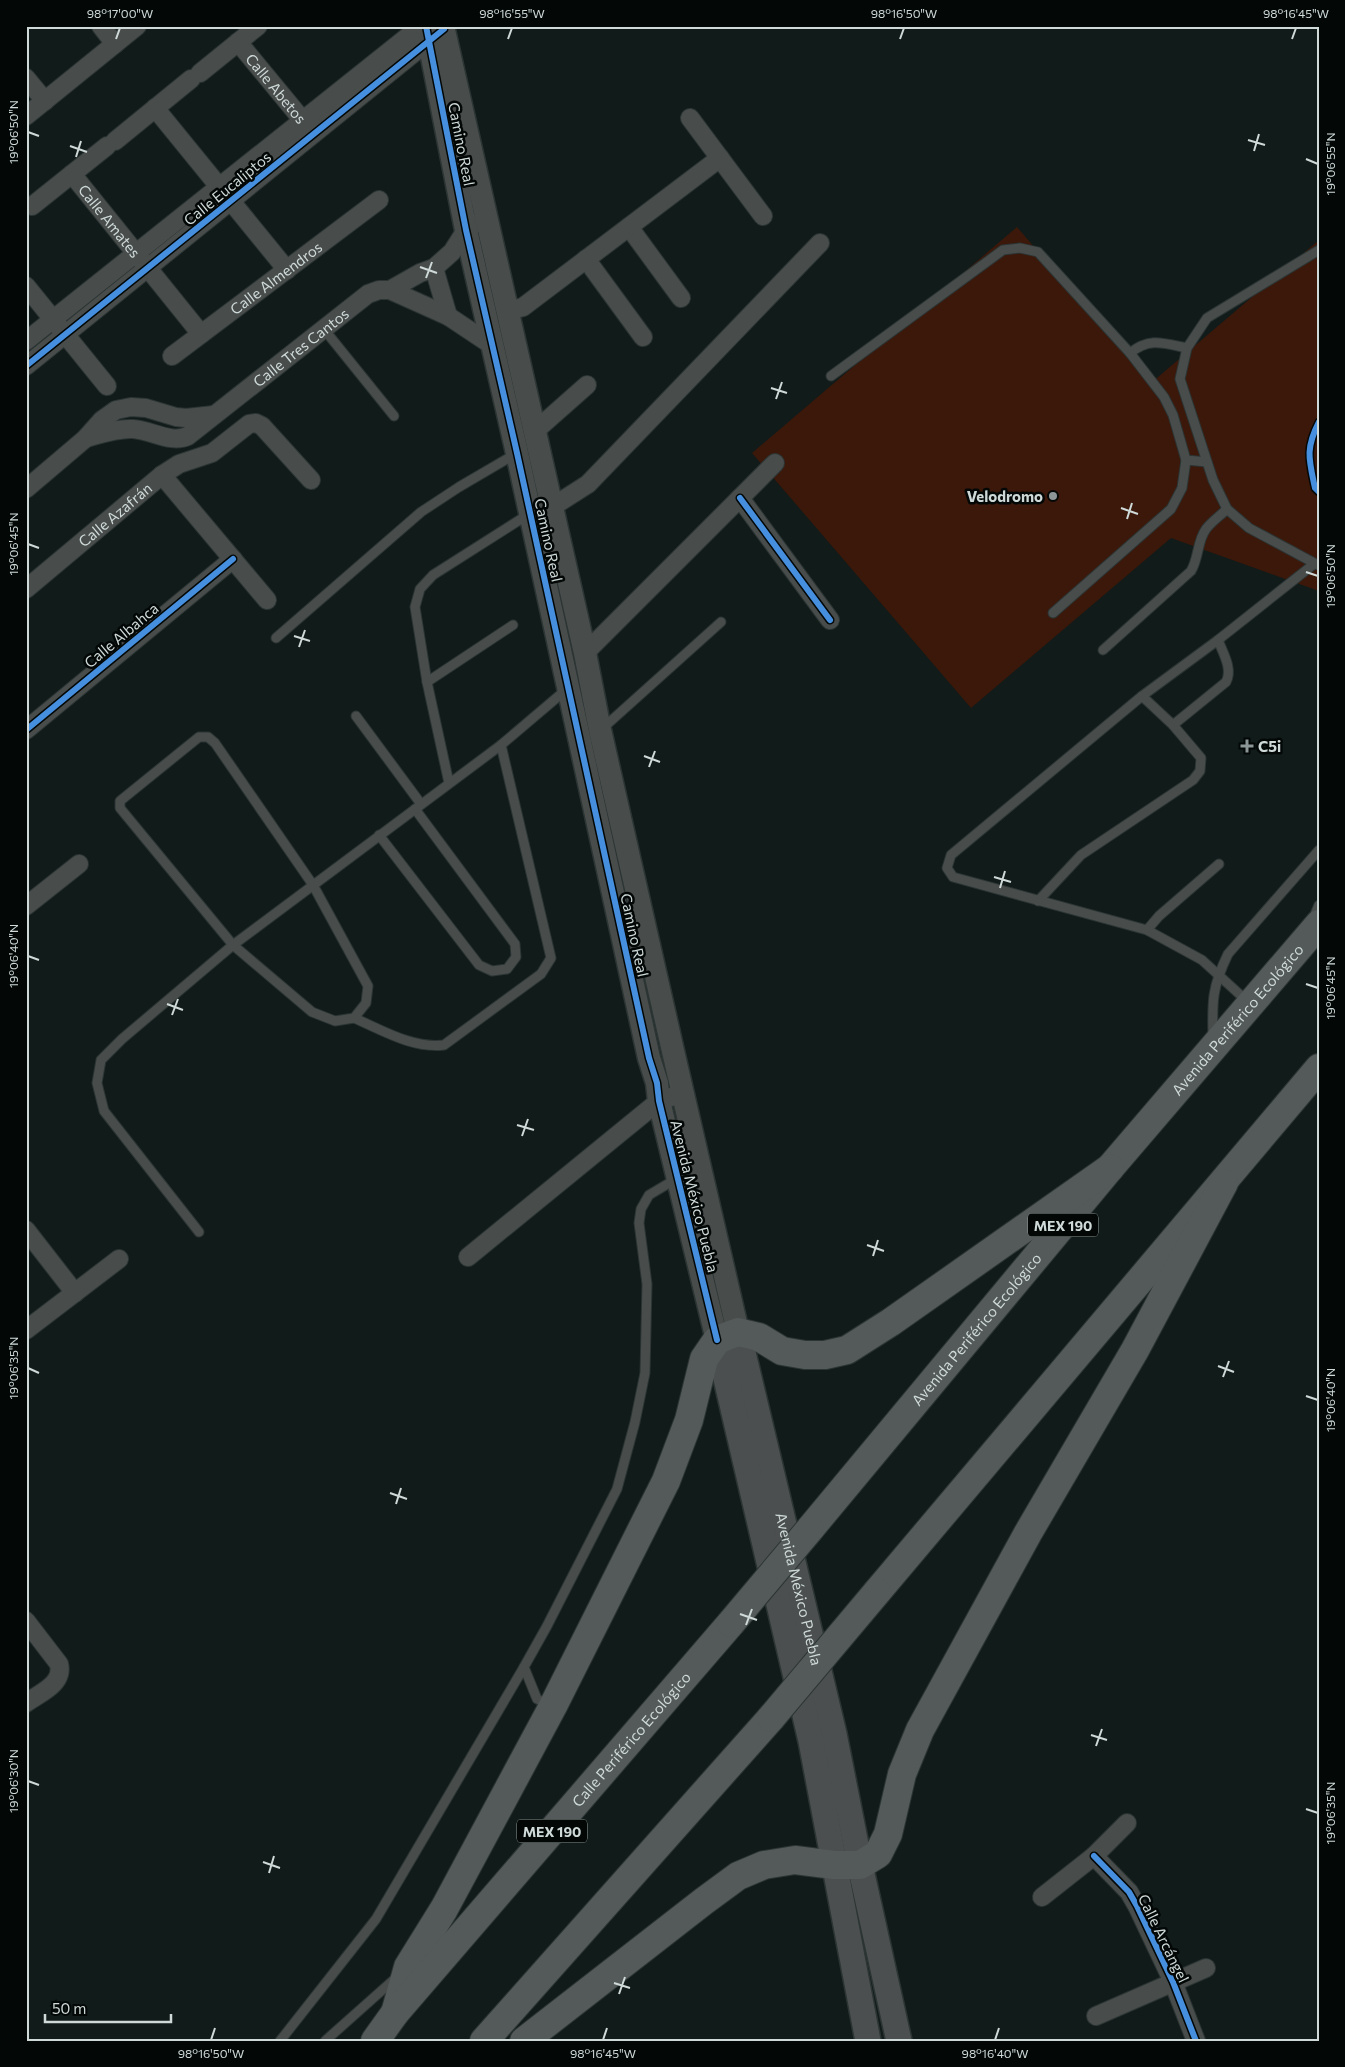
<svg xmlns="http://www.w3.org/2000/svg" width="1345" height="2067" viewBox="0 0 1345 2067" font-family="Commissioner,sans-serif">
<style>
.green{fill:#3b180a}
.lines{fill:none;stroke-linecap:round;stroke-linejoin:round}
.service-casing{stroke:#2c3534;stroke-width:11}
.minor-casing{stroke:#2c3534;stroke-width:20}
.tertiary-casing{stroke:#2c3534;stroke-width:25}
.secondary-casing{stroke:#2c3534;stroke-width:28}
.trunk-casing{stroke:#2c3534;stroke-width:30}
.service{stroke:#484d4c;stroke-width:9}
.minor{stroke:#484d4c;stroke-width:18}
.tertiary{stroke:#484d4c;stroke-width:22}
.secondary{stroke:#4b4f4f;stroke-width:25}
.trunk{stroke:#545959;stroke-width:28}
.trunk-bridge-casing{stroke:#2c3534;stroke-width:30;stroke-linecap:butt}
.trunk-bridge{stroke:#545959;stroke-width:28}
.cycleway-casing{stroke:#030807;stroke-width:9}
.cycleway{stroke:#468fdf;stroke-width:6}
.ticks{fill:none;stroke:#ced9d8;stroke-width:2}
.poi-dot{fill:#8c9696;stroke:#030807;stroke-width:2}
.labels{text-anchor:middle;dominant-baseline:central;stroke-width:5;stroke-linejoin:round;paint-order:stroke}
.shield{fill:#030807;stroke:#919a99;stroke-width:1}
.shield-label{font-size:14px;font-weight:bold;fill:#ced9d8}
.street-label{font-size:15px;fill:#ced9d8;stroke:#030807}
.poi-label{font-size:15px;font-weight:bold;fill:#ced9d8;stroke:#030807;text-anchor:end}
.neatline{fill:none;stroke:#ced9d8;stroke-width:2}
.ticks-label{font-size:12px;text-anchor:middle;fill:#ced9d8}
</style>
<rect width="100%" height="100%" fill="#111b1a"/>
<!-- green -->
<path class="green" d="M 1017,227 L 1151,383 L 1319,240 L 1319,591 L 1171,538 L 971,708 L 752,453 Z"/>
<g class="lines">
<!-- service casing -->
<g class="service-casing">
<g id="service">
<path d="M 323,328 L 394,416"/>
<path d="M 1130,353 C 1150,337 1163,343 1187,348"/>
<path d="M 831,376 L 1003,250 L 1020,248 L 1038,252 L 1130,353 L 1164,397 L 1173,415 L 1186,460 L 1207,462"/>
<path d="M 1318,565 L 1249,528 L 1227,509 L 1213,480 L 1180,379 L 1187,348 L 1207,318 L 1319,250"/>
<path d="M 1053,613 L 1171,509 L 1182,488 L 1186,460"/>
<path d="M 276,638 L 421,512 L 459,487 L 517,453"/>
<path d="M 1103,650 L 1191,571 C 1199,558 1197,541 1206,529 C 1211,522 1221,515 1227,509"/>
<path d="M 427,682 L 415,607 L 420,589 L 433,575 L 529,514"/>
<path d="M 356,716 L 421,804"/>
<path d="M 1173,725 L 1226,682 C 1233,669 1223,653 1218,640"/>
<path d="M 603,728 L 721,622"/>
<path d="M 199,737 L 208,737 L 215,743 L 313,885 L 368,986 L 366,1003 L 354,1018 L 335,1021 L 312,1012 L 233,945 L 120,808 L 120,801 Z"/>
<path d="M 449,783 L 427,682 L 513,625"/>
<path d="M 379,835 L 479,965 L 492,971 L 507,969 L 516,957 L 515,944 L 415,809"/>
<path d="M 1219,864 L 1159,916 L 1147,930 L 953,877 L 947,868 L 951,855 L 1142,696 L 1218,640 L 1314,564"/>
<path d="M 1038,901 L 1081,855 L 1193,780 L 1200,771 L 1201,758 L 1173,725 L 1142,696"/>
<path d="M 1312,921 L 1319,905"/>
<path d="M 1147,930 L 1202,960 L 1248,1002"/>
<path d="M 354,1018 C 382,1030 413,1049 444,1045 L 541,974 L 551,958 L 501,745"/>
<path d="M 1213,1038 C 1212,1001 1212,987 1228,954 L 1319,850"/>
<path d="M 199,1232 L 104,1111 L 97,1083 L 101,1060 L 122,1039 L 233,945 L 501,745 L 567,689"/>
<path d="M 550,1705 L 537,1699 L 524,1667 L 547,1626 L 617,1489 L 635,1422 L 645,1373 L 647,1284 L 639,1223 L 641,1209 L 649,1195 L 676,1179"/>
<path d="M 280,2041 L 376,1919 L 524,1667"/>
<path d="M 325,2041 L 398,1976"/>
</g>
</g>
<!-- minor casing -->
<g class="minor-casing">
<g id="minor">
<path d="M 101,26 L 115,44"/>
<path id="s1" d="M 238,42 L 309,128"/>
<path d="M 200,73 L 258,26"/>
<path d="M 26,78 L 45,101"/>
<path d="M 155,108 L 287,270"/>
<path d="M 26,116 L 137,26"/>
<path d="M 690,118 L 763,216"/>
<path d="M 115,141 L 191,79"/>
<path id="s2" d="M 72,174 L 201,334"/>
<path d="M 32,206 L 107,146"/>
<path d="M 629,227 L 681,298"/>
<path d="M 586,259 L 643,337"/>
<path d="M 434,268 L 448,316"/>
<path d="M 26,286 L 107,386"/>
<path d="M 390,290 L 420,273 L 434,268 L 452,252 L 466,230 L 474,224"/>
<path d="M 508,311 L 523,307 L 720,158"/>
<path d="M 26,341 L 421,26"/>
<path id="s3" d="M 172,356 L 379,200"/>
<path d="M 26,366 L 436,35"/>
<path d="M 535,431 L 587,385"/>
<path id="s4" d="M 86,438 C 101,434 118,428 133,429 C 151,430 171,444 188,436 L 368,294 L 379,290 L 390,290 L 448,316 L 493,346"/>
<path d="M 162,475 L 267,600"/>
<path d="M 26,489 L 86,438 L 102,420 L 116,410 L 131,407 L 146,408 L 176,417 L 186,418 L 214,415"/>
<path d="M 740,498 L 830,620"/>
<path d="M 540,511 L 552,507 L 588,484 L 820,243"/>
<path id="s5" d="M 26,589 L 162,475 L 179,464 L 212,453 L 249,424 L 256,423 L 262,426 L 311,480"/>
<path d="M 585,653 L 775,463"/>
<path d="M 26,730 L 233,559"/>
<path d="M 26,906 L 79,864"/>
<path d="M 26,1230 L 75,1293"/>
<path d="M 468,1257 L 659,1101 L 683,1093"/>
<path d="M 26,1330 L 119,1259"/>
<path d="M 26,1621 L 59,1664 C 64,1684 40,1693 26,1703"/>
<path d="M 1094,1856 L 1129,1892 L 1137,1906 L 1173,1982 L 1196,2041"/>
<path d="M 1042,1897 L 1094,1856 L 1127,1823"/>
<path d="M 1096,2016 L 1206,1968"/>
</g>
</g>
<!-- tertiary casing -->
<g class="tertiary-casing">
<g id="tertiary">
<path d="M 426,26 L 466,230 L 517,453 L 649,1058 L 657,1083 L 659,1101 L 717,1340"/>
<path d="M 443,26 L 585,653 L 600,730 L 673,1051 L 738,1332"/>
</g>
</g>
<!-- secondary casing -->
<g class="secondary-casing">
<g id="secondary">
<path id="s6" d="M 738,1332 L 834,1734 L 860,1865 L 899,2041"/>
<path d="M 717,1340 L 811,1741 L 868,2041"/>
</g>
</g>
<!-- trunk casing -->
<g class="trunk-casing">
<g id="trunk">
<path id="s7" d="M 810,1529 L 1110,1168 L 1319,924"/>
<path d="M 877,1592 L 1319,1068"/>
<path d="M 395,2013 L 408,1967 L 444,1909 L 553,1706 L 666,1481 L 689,1420 L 704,1359 L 717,1340 L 738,1332 L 759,1337 L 782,1351 L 805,1355 L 825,1355 L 847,1350 L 891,1322 L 1110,1168"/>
<path id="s8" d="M 375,2041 L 395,2013 L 731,1623"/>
<path d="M 484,2041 L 771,1718"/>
<path d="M 524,2041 L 704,1901 L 738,1876 L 764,1865 L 795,1860 L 834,1865 L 860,1865 L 878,1854 L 888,1834 L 902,1774 L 920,1730 L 1028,1533 L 1135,1350 L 1224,1183"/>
</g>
</g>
<!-- service -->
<use href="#service" class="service"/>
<!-- minor -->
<use href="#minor" class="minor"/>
<!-- tertiary -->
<use href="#tertiary" class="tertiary"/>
<!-- secondary -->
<use href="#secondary" class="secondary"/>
<!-- trunk -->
<use href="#trunk" class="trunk"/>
<!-- trunk-bridge casing -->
<g class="trunk-bridge-casing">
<g id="trunk-bridge">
<path d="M 731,1623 L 810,1529"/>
<path d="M 771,1718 L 877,1592"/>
</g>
</g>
<!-- trunk-bridge -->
<use href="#trunk-bridge" class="trunk-bridge"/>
<!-- cycleway casing -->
<g class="cycleway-casing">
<g id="cycleway">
<path d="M 426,26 L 466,230 L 517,453 L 649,1058 L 657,1083 L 659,1101 L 717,1340"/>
<path d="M 26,366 L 444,29"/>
<path d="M 1319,422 C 1305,449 1309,460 1315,488 L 1319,492"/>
<path d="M 740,498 L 830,620"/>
<path d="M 26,730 L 233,559"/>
<path d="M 1094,1856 L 1129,1892 L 1137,1906 L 1173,1982 L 1196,2041"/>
</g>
</g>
<!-- cycleway -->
<use href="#cycleway" class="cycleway"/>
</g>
<!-- ticks -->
<path class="ticks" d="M 116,39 L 120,28M 508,39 L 512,28M 900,39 L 904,28M 1292,39 L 1296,28M 28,132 L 39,136M 1248,140 L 1265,145M 70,146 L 87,152M 1254,151 L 1259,134M 76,157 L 81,141M 1306,159 L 1318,164M 420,267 L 437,273M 426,278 L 432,262M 771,388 L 787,393M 776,399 L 782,382M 1121,508 L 1138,514M 1127,519 L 1132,503M 28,544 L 39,548M 1306,572 L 1318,576M 294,636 L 310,641M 299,647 L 305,630M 644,756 L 660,762M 649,767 L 655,751M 994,877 L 1011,882M 1000,888 L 1005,871M 28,956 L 39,960M 1306,984 L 1318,988M 167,1004 L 183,1010M 172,1015 L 178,999M 517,1125 L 534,1130M 522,1136 L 528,1119M 867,1245 L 884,1251M 873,1256 L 878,1240M 1218,1366 L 1234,1372M 28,1368 L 39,1373M 1223,1377 L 1229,1361M 1306,1396 L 1318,1400M 390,1493 L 407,1499M 396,1504 L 401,1488M 740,1614 L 757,1620M 746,1625 L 752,1609M 1091,1735 L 1107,1740M 1096,1746 L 1102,1729M 28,1781 L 39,1785M 1306,1809 L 1318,1813M 263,1862 L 280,1868M 269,1873 L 274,1856M 614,1983 L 630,1988M 619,1994 L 625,1977M 211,2040 L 215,2028M 603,2040 L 607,2028M 995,2040 L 999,2028"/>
<!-- markers -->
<g class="poi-dot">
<circle cx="1053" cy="496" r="5"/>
<path d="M1244.5 738.5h5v5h5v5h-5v5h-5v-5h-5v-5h5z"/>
</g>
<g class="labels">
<!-- shield labels -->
<g class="shield">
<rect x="1028" y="1213.5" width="70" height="23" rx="4"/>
<rect x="517" y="1819.5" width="70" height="23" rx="4"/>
</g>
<g class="shield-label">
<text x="1063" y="1225">MEX 190</text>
<text x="552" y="1831">MEX 190</text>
</g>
<!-- street labels -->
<g class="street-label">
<text stroke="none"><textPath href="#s1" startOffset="60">Calle Abetos</textPath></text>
<text transform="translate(462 144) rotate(79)">Camino Real</text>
<text transform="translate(227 188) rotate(-39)">Calle Eucaliptos</text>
<text stroke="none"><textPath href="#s2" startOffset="60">Calle Amates</textPath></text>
<text stroke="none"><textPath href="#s3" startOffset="130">Calle Almendros</textPath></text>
<text stroke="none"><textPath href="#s4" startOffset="248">Calle Tres Cantos</textPath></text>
<text stroke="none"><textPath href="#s5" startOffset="116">Calle Azafrán</textPath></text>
<text transform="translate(549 540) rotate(78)">Camino Real</text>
<text transform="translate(121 635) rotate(-40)">Calle Albahca</text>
<text transform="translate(635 935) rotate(78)">Camino Real</text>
<text stroke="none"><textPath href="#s7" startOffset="665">Avenida Periférico Ecológico</textPath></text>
<text transform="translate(695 1196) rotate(76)">Avenida México Puebla</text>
<text stroke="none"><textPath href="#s7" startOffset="260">Avenida Periférico Ecológico</textPath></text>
<text stroke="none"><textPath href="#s6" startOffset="264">Avenida México Puebla</textPath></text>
<text stroke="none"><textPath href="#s8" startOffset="396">Calle Periférico Ecológico</textPath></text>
<text transform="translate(1164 1938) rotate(64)">Calle Arcángel</text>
</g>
<!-- poi labels -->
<g class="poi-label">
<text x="1043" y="496">Velodromo</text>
<text x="1258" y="746" text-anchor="start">C5i</text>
</g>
</g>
<!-- border -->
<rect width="1345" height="2067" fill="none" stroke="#030807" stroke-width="55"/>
<!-- scale -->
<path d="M45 2014v8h126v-8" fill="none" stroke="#ced9d8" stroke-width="2.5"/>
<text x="52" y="2014" font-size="15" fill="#ced9d8" stroke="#030807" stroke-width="4" paint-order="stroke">50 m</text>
<rect x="28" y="28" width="1290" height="2012" class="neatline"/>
<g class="ticks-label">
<text x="120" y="18">98°17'00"W</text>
<text x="512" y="18">98°16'55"W</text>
<text x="904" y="18">98°16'50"W</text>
<text x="1296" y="18">98°16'45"W</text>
<text transform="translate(14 132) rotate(-90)" y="4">19°06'50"N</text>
<text transform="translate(1331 164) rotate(-90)" y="4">19°06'55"N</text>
<text transform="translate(14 544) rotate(-90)" y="4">19°06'45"N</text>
<text transform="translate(1331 576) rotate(-90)" y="4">19°06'50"N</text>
<text transform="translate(14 956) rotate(-90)" y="4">19°06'40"N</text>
<text transform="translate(1331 988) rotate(-90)" y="4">19°06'45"N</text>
<text transform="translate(14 1368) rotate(-90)" y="4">19°06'35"N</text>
<text transform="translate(1331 1400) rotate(-90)" y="4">19°06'40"N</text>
<text transform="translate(14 1781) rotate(-90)" y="4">19°06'30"N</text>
<text transform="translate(1331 1813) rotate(-90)" y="4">19°06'35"N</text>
<text x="211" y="2058">98°16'50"W</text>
<text x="603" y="2058">98°16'45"W</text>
<text x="995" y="2058">98°16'40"W</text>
</g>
</svg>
